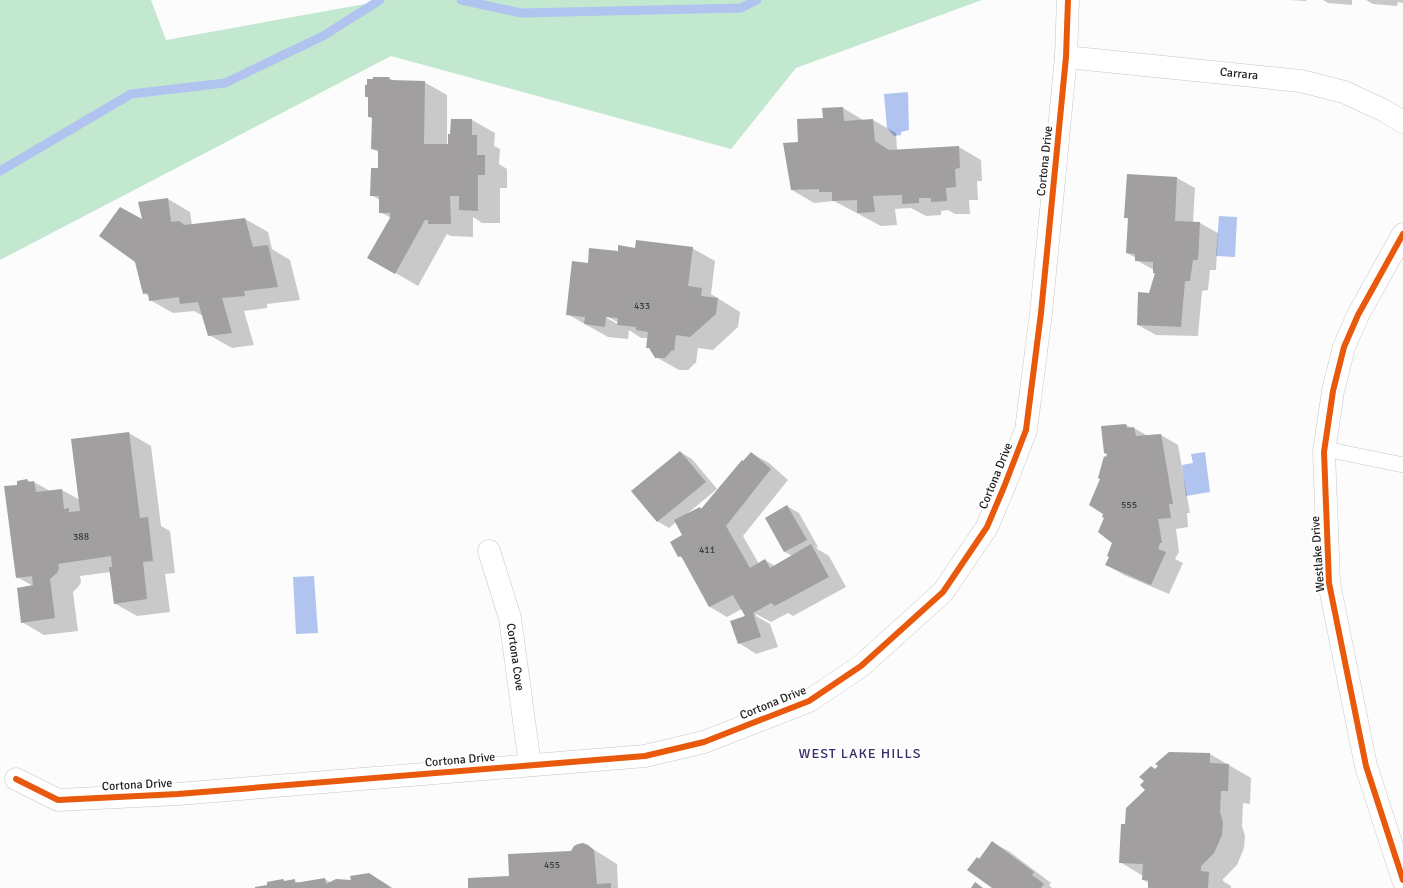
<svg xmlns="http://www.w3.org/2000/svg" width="1403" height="888" viewBox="0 0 1403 888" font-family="Signika,sans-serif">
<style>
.forest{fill:#c3e8d0}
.water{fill:#b0c4ef}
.shadow{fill:#0003;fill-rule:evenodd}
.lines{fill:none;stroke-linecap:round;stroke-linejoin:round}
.stream{stroke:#b0c4ef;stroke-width:9}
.building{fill:#a19f9f}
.lane-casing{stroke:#c6c6c7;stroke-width:16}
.street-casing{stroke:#c6c6c7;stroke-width:23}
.secondary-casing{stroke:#c6c6c7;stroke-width:23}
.lane{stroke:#fff;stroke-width:15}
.street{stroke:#fff;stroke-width:22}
.secondary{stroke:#fff;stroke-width:22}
.cycleway-casing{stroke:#fff;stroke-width:8}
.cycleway{stroke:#e8590c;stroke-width:6}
.labels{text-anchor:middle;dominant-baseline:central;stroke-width:4;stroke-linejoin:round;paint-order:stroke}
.number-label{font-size:10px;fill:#3e3e40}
.street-label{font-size:12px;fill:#1d1e20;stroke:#fff}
.quarter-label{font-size:14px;letter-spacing:1px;fill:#3e2e6a;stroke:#fff}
</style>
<rect width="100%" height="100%" fill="#fcfcfd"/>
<!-- forest -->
<path class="forest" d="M 0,0 L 151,0 L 166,40 L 387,0 L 982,0 L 796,68 L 731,149 L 391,56 L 0,260 Z"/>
<!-- water -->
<g class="water">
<path d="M 908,92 L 909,130 L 901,132 L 901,135 L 894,136 L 887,128 L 884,94 Z"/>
<path d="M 1219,216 L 1237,217 L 1235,257 L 1216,256 Z"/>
<path d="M 1205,452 L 1210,492 L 1186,496 L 1182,465 L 1193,463 L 1191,454 Z"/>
<path d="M 314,576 L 318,633 L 296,634 L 293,577 Z"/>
</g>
<!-- shadow -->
<g class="shadow">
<path d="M 1289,0 L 1306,0 L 1306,1 Z"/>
<path d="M 1323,0 L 1352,0 L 1352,5 L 1328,3 Z"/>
<path d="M 1366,0 L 1403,0 L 1403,3 L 1398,2 L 1397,6 L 1373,4 Z"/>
<path d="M 389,78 L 396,82 L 424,82 L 447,95 L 447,145 L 449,145 L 472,120 L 495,133 L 494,146 L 500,149 L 499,164 L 507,169 L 507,188 L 500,188 L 500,223 L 482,223 L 473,217 L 473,237 L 451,236 L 447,234 L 418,286 L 368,257 L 391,218 L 380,212 L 380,200 L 371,195 L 379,169 L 379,152 L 372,149 L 373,119 L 369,117 L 369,98 L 366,96 Z"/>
<path d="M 843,108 L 863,120 L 873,120 L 896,133 L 897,150 L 959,147 L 981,160 L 982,181 L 977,181 L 978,200 L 969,200 L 970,214 L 955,214 L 948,210 L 941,211 L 941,215 L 926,216 L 911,208 L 895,209 L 897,225 L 881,226 L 834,201 L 814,203 L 792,190 L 799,143 L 824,119 Z"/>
<path d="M 1128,175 L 1177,178 L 1195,188 L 1193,223 L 1200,223 L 1218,233 L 1216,270 L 1210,270 L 1208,290 L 1202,291 L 1198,336 L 1156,335 L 1138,325 L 1150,294 L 1156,274 L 1154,273 L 1154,270 L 1136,260 L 1136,258 L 1127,253 L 1129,219 L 1125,217 Z"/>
<path d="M 168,199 L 190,212 L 192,225 L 245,219 L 268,232 L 272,249 L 290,260 L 300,300 L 267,304 L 267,308 L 244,311 L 254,345 L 232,348 L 209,335 L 203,316 L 194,311 L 173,313 L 150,300 L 150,297 L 144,293 L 144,221 Z"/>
<path d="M 692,248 L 715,261 L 711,294 L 740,312 L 738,327 L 713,350 L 698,348 L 696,363 L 695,363 L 688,370 L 679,370 L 656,357 L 651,349 L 648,338 L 641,338 L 629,330 L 628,339 L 608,337 L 567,314 L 588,264 L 619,253 L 636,249 ZM 603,314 L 619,323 L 619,325 L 602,315 Z"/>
<path d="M 1126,425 L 1132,428 L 1134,428 L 1148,436 L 1161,435 L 1178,445 L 1190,513 L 1187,513 L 1188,527 L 1176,529 L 1179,552 L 1175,559 L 1183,563 L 1169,594 L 1124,575 L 1107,565 L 1114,542 L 1105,518 L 1102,479 L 1108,455 L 1105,453 Z"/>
<path d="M 129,433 L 151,446 L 161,526 L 170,531 L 175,573 L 165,574 L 170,612 L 137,616 L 114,603 L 111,572 L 80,576 L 81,582 L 79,586 L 73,592 L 78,631 L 44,635 L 22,622 L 33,586 L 17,577 L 18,486 L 27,480 L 31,482 L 34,482 L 50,491 L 62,490 L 80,500 Z"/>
<path d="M 680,452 L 692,459 L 717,489 L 688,513 L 688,514 L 700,508 L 702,509 L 751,453 L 769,463 L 788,480 L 743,536 L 759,564 L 765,560 L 775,566 L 792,556 L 785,552 L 766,518 L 787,506 L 799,513 L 818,547 L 816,548 L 829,556 L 846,587 L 793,616 L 788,613 L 771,622 L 756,614 L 756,616 L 770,624 L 778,647 L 756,654 L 739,643 L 746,617 L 742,609 L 727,617 L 710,607 L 684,559 L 679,556 L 684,536 L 676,522 L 669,528 L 657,521 Z"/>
<path d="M 1170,753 L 1210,754 L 1251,778 L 1250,804 L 1243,803 L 1242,826 L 1245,836 L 1244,848 L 1237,865 L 1223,879 L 1223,881 L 1231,886 L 1231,888 L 1149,888 L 1149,883 L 1143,880 L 1143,876 L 1120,862 L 1126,825 L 1146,790 L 1156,770 Z"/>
<path d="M 992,842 L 1010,852 L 1051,883 L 1049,885 L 1052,888 L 992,888 L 979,860 Z"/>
<path d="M 588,846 L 617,864 L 618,888 L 469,888 L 510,877 Z"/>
<path d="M 369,874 L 393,888 L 256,888 L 269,885 L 283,880 L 286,882 L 294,880 L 299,883 L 325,879 L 331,883 L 352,881 Z"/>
</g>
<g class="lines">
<!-- stream -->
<g class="stream">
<path d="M 461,0 L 521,13 L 741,8 L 757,0"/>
<path d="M 0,171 L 131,94 L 225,83 L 323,36 L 380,0"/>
</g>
</g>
<!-- building -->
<g class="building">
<path d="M 373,77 L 389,77 L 390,80 L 425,81 L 424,144 L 448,144 L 448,134 L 450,134 L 451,119 L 472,119 L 472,135 L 477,135 L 477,155 L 485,155 L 485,175 L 478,175 L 478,211 L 459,210 L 459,196 L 450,196 L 451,224 L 428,224 L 428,220 L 425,220 L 395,274 L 367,258 L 390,218 L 390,213 L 379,213 L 379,196 L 370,196 L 371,168 L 378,168 L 378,150 L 371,149 L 372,117 L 368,117 L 368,97 L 365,97 L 365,85 L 367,85 L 367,79 L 373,79 Z"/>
<path d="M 843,107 L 844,121 L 873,119 L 875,141 L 889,150 L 959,146 L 960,168 L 955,169 L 956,187 L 946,188 L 947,201 L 931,202 L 931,198 L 919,198 L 919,203 L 902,204 L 902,195 L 873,196 L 875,212 L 857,213 L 857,200 L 832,201 L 832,192 L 819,192 L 819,189 L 791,190 L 783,143 L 798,142 L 797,119 L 823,118 L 822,108 Z"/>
<path d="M 1127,174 L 1177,177 L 1175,221 L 1200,222 L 1198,260 L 1193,260 L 1190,281 L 1185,281 L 1181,327 L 1137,325 L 1138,292 L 1149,293 L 1155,273 L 1153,273 L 1153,262 L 1135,261 L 1135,254 L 1126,253 L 1128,218 L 1124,218 Z"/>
<path d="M 168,198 L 171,222 L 179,221 L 184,225 L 245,218 L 253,247 L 268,245 L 278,287 L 244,291 L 245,296 L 222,298 L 232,333 L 208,336 L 198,302 L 180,304 L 179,297 L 149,301 L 148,293 L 143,294 L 135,262 L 99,236 L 120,207 L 142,219 L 138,202 Z"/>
<path d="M 636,240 L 693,247 L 688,286 L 702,288 L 701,296 L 718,298 L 716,314 L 690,337 L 676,335 L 674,351 L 672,350 L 665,358 L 655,358 L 649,348 L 646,348 L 648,332 L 636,330 L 636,327 L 617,325 L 618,318 L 606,317 L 605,327 L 584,324 L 585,317 L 566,315 L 572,261 L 588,263 L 589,248 L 618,251 L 618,245 L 635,248 Z"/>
<path d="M 1126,424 L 1127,428 L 1134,427 L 1136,436 L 1161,434 L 1173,504 L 1169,504 L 1171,518 L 1158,519 L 1162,543 L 1160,543 L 1158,549 L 1166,552 L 1151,585 L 1105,565 L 1109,557 L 1107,556 L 1112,543 L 1098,532 L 1104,518 L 1102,517 L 1103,514 L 1089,505 L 1100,479 L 1098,478 L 1104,456 L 1106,457 L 1107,454 L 1104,453 L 1101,426 Z"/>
<path d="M 129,432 L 140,518 L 148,517 L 153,561 L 143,562 L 147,599 L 114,604 L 109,567 L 112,567 L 111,556 L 58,564 L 59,568 L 57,573 L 50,579 L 55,618 L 21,623 L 17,588 L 33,585 L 32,576 L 16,578 L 4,486 L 17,485 L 17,481 L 27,479 L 28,482 L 34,481 L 36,492 L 62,489 L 64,509 L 69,508 L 69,512 L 80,511 L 71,439 Z"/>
<path d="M 680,451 L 706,482 L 657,522 L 631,491 Z"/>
<path d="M 751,452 L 771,469 L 726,526 L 750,568 L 765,559 L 770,568 L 811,544 L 829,577 L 775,606 L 771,603 L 753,613 L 761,637 L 738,644 L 730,621 L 745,616 L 733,595 L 709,607 L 681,556 L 678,557 L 670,542 L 682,535 L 674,520 L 700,507 L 701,509 L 742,460 L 743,461 Z"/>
<path d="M 787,505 L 807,540 L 784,552 L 765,518 Z"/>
<path d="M 1169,752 L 1210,753 L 1210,763 L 1229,764 L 1228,791 L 1221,791 L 1220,812 L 1223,822 L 1222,835 L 1214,853 L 1201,866 L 1201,871 L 1209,872 L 1208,888 L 1148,888 L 1148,880 L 1142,880 L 1143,864 L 1119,863 L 1121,824 L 1125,824 L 1126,808 L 1145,790 L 1140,785 L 1144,781 L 1139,777 L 1151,766 L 1155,769 L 1158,766 L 1155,764 Z"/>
<path d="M 992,841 L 1034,872 L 1032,875 L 1044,884 L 1041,888 L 992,888 L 967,870 L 977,857 L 979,859 Z"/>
<path d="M 583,843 L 588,845 L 594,850 L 597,884 L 611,883 L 611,888 L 468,888 L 468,878 L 509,876 L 508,854 L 571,851 L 574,846 L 578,844 Z"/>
<path d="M 369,873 L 389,886 L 390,888 L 255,888 L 255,887 L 267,885 L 267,882 L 283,879 L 284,881 L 295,879 L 295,883 L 325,878 L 326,884 L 336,879 L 351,880 L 350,876 Z"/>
<path d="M 975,882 L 983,888 L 971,888 Z"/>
</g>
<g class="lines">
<!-- lane casing -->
<g class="lane-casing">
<path id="lane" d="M 1325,449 L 1403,465"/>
</g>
<!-- street casing -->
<g class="street-casing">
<g id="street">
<path d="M 1066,57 L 1301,81 L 1344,92 L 1385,111 L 1403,122"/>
<path d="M 489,551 L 510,618 L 530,765"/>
<path d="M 16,779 L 58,800 L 178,794 L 645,756 L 704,742 L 809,701 L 861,666 L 943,592 L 987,527 L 1004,487 L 1026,430 L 1041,313 L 1066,57 L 1068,0"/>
</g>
</g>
<!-- secondary casing -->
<g class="secondary-casing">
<path id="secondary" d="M 1403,234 L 1358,315 L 1344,347 L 1333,391 L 1324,452 L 1329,583 L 1366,766 L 1403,880"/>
</g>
<!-- lane -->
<use href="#lane" class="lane"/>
<!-- street -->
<use href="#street" class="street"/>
<!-- secondary -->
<use href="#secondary" class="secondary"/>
<!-- cycleway casing -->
<g class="cycleway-casing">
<g id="cycleway">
<path d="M 1403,234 L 1358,315 L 1344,347 L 1333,391 L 1324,452 L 1329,583 L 1366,766 L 1403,880"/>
<path d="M 16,779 L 58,800 L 178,794 L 645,756 L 704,742 L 809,701 L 861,666 L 943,592 L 987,527 L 1004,487 L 1026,430 L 1041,313 L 1066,57 L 1068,0"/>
</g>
</g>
<!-- cycleway -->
<use href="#cycleway" class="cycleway"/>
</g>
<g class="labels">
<!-- number labels -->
<g class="number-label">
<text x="642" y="306">433</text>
<text x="1129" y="505">555</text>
<text x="81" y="537">388</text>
<text x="707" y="550">411</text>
<text x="552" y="865">455</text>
</g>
<!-- street labels -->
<g class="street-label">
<text transform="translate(1239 74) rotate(6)">Carrara</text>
<text transform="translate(1045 161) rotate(-84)">Cortona Drive</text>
<text transform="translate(996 476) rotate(-68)">Cortona Drive</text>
<text transform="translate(1318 554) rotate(-94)">Westlake Drive</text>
<text transform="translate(515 657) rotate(82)">Cortona Cove</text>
<text transform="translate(773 703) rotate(-22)">Cortona Drive</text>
<text transform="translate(460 760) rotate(-5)">Cortona Drive</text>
<text transform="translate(137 785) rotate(-3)">Cortona Drive</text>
</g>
<!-- quarter labels -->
<g class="quarter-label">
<text x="860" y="753">WEST LAKE HILLS</text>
</g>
</g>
</svg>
